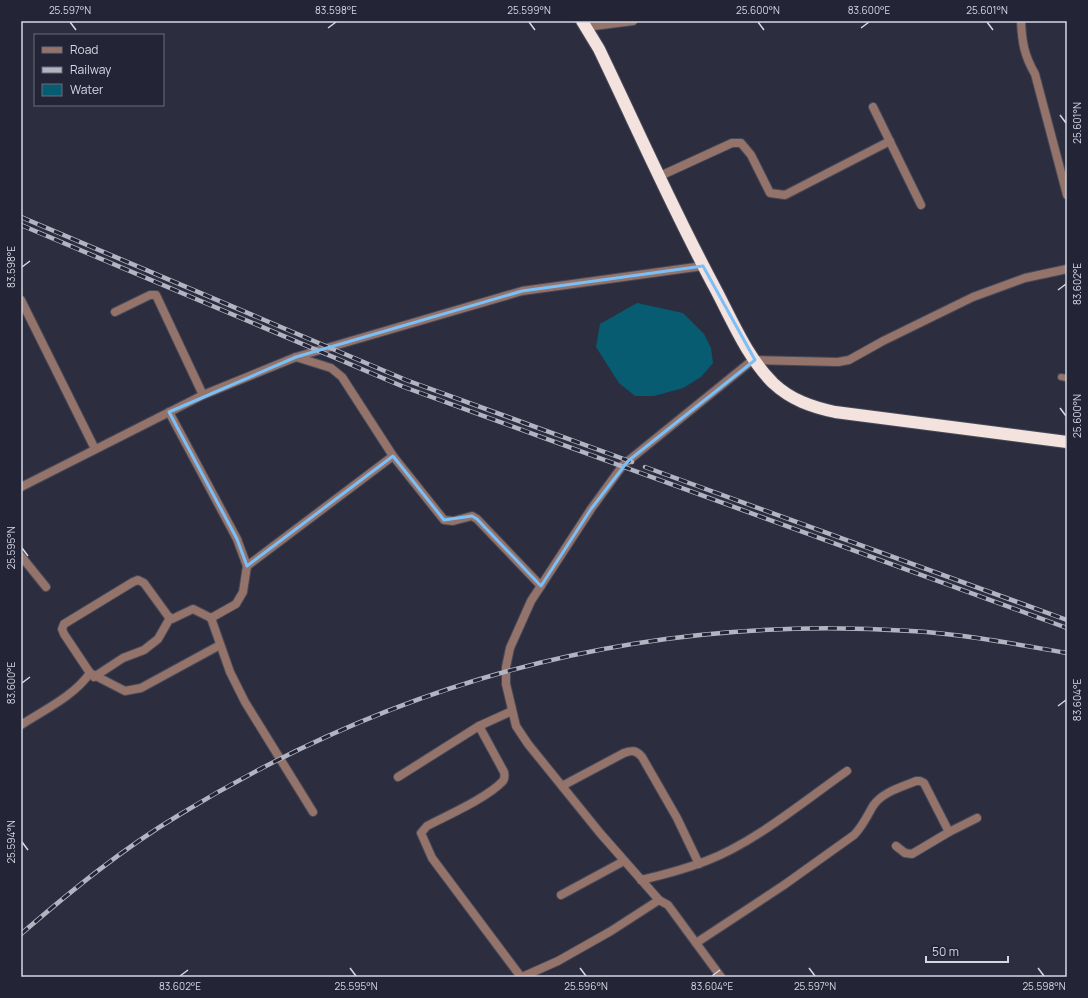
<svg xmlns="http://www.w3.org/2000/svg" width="1088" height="998" viewBox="0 0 1088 998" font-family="Manrope,sans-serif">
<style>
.water{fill:#075c71}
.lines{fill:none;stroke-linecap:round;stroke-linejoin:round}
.lane-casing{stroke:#474959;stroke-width:8}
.street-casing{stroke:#474959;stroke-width:10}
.highway-casing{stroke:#474959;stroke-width:14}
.lane{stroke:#94736a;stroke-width:6}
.street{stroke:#94736a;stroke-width:8}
.highway{stroke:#f3e2de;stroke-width:12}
.rail-casing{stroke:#b3b4c1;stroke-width:4.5}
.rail{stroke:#232435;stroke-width:3;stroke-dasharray:9;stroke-linecap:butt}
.marked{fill:none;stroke:#7abff8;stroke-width:3;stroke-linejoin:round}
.ticks{fill:none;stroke:#d6d7e3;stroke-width:1.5}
.neatline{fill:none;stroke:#d6d7e3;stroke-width:1.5}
.ticks-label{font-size:10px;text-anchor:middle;fill:#d6d7e3}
</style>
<rect width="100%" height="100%" fill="#2c2e3f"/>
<!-- water -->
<path class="water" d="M 637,303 L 683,313 L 704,334 L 711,348 L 713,363 L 701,377 L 683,388 L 654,396 L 635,396 L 619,383 L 596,347 L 600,324 Z"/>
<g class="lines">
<!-- lane casing -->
<g class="lane-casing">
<path id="lane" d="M 1061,377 L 1067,378"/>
</g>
<!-- street casing -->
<g class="street-casing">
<g id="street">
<path d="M 1021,21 C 1022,42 1024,55 1035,74 L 1067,195"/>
<path d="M 586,27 L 633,21"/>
<path d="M 873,107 L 921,205"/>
<path d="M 660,176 L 732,143 L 741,143 L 751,155 L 770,193 L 785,195 L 890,141"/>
<path d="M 21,300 L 95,449"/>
<path d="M 115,312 L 150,295 L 156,295 L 203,395"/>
<path d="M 393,456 L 444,520 L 453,521 L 472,516 L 477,519 L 541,586"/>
<path d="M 21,487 L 203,395 L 296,357 L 522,291 L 703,266"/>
<path d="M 21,556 L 46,587"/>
<path d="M 247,566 L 393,456 L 342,377 L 331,368 L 296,357"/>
<path d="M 211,618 L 230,672 L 245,702 L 313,812"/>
<path d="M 90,673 L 125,691 L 141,688 L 220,645"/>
<path d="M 94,677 L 123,658 L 144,650 L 158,639 L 170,618"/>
<path d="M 21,725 C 44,710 74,696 90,673 L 64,634 L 62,629 L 64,624 L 133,582 L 138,580 L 144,583 L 168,616 L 172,619 L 193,609 L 211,618 L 236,604 L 243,592 L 247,566 L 237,539 L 169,412"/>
<path d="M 479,726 L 504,772 C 505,776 505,778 503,781 C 487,798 448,815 427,826 L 421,833 L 432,858 L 521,977"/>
<path d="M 398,777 L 479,726 L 512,711"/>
<path d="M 562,786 L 624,753 C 632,750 636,750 642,757 L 677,818 L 699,864"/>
<path d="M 896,846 L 905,853 L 912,854 L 949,832"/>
<path d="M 641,880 C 663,875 685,869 706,861 C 754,843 804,801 847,771"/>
<path d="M 561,895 L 624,861"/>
<path d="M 659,900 L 600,833 L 528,744 L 516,726 L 506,684 L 506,667 L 510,648 L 531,601 L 591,509 L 623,465 L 749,363 L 755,360 L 838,362 L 849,360 L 883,341 L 973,297 L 1025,278 L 1067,269"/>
<path d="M 696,943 L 784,885 L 854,835 C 863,826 867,816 873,806 C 882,792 902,787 916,781 L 920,781 L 924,783 L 949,832 L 977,818"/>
<path d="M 522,977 L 558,961 L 611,931 L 659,900 L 668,905 L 721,977"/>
</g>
</g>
<!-- highway casing -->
<g class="highway-casing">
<path id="highway" d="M 582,21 L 599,49 C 637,128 673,210 715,288 C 732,320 747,357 773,383 C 791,400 812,407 835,412 L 1067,442"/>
</g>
<!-- lane -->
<use href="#lane" class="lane"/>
<!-- street -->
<use href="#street" class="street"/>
<!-- highway -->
<use href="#highway" class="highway"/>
<!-- rail casing -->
<g class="rail-casing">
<g id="rail">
<path d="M 21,217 L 406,380 L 632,462"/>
<path d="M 21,225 L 404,387 L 1067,628"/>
<path d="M 645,467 L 1067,620"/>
<path d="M 21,934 C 71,891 122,849 179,815 C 403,678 648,614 911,631 C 963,634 1015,644 1067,653"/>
</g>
</g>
<!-- rail -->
<use href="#rail" class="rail"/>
</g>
<!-- marked area -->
<path class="marked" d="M 703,266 L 755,360 L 628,461 L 591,509 L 541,586 L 477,519 L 472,516 L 444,520 L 393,456 L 247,566 L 237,539 L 169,412 L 296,357 L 522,291 Z"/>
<!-- ticks -->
<path class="ticks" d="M 70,22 L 76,30M 529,22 L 535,30M 758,22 L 764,30M 987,22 L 993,30M 328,28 L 336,22M 861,28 L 869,22M 1060,115 L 1066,123M 22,267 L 30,261M 1058,290 L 1066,284M 1060,408 L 1066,416M 22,548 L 28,556M 22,683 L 30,677M 1058,706 L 1066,700M 22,842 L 28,850M 350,968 L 356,976M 580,968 L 586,976M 809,968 L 815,976M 1038,968 L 1044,976M 180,976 L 188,970M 712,976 L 720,970"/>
<!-- border -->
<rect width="1088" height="998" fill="none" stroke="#232435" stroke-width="44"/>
<!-- legend -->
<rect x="34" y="34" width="130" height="72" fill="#232435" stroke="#6b6c7b"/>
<rect x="42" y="47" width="20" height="6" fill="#94736a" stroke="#6b6c7b"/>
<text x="70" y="54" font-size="12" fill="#d6d7e3">Road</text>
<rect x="42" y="67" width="20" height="6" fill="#b3b4c1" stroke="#6b6c7b"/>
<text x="70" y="74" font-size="12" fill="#d6d7e3">Railway</text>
<rect x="42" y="84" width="20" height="12" fill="#075c71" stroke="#6b6c7b"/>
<text x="70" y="94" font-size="12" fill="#d6d7e3">Water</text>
<!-- scale -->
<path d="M926 956v6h82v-6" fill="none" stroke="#d6d7e3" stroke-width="2"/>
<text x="932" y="956" font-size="12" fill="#d6d7e3" stroke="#232435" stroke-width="3" paint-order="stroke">50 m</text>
<rect x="22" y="22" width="1044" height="954" class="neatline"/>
<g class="ticks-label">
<text x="70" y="14">25.597°N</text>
<text x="336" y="14">83.598°E</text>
<text x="529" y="14">25.599°N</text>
<text x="758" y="14">25.600°N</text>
<text x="869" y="14">83.600°E</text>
<text x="987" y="14">25.601°N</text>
<text transform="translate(1077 123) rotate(-90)" y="4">25.601°N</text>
<text transform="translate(11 267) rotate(-90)" y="4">83.598°E</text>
<text transform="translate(1077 284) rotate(-90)" y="4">83.602°E</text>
<text transform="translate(1077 416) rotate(-90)" y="4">25.600°N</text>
<text transform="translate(11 548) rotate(-90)" y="4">25.595°N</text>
<text transform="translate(11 683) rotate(-90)" y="4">83.600°E</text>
<text transform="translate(1077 700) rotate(-90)" y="4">83.604°E</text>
<text transform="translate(11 842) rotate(-90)" y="4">25.594°N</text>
<text x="180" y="990">83.602°E</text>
<text x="356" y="990">25.595°N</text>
<text x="586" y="990">25.596°N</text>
<text x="712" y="990">83.604°E</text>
<text x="815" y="990">25.597°N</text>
<text x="1044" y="990">25.598°N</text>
</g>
</svg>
